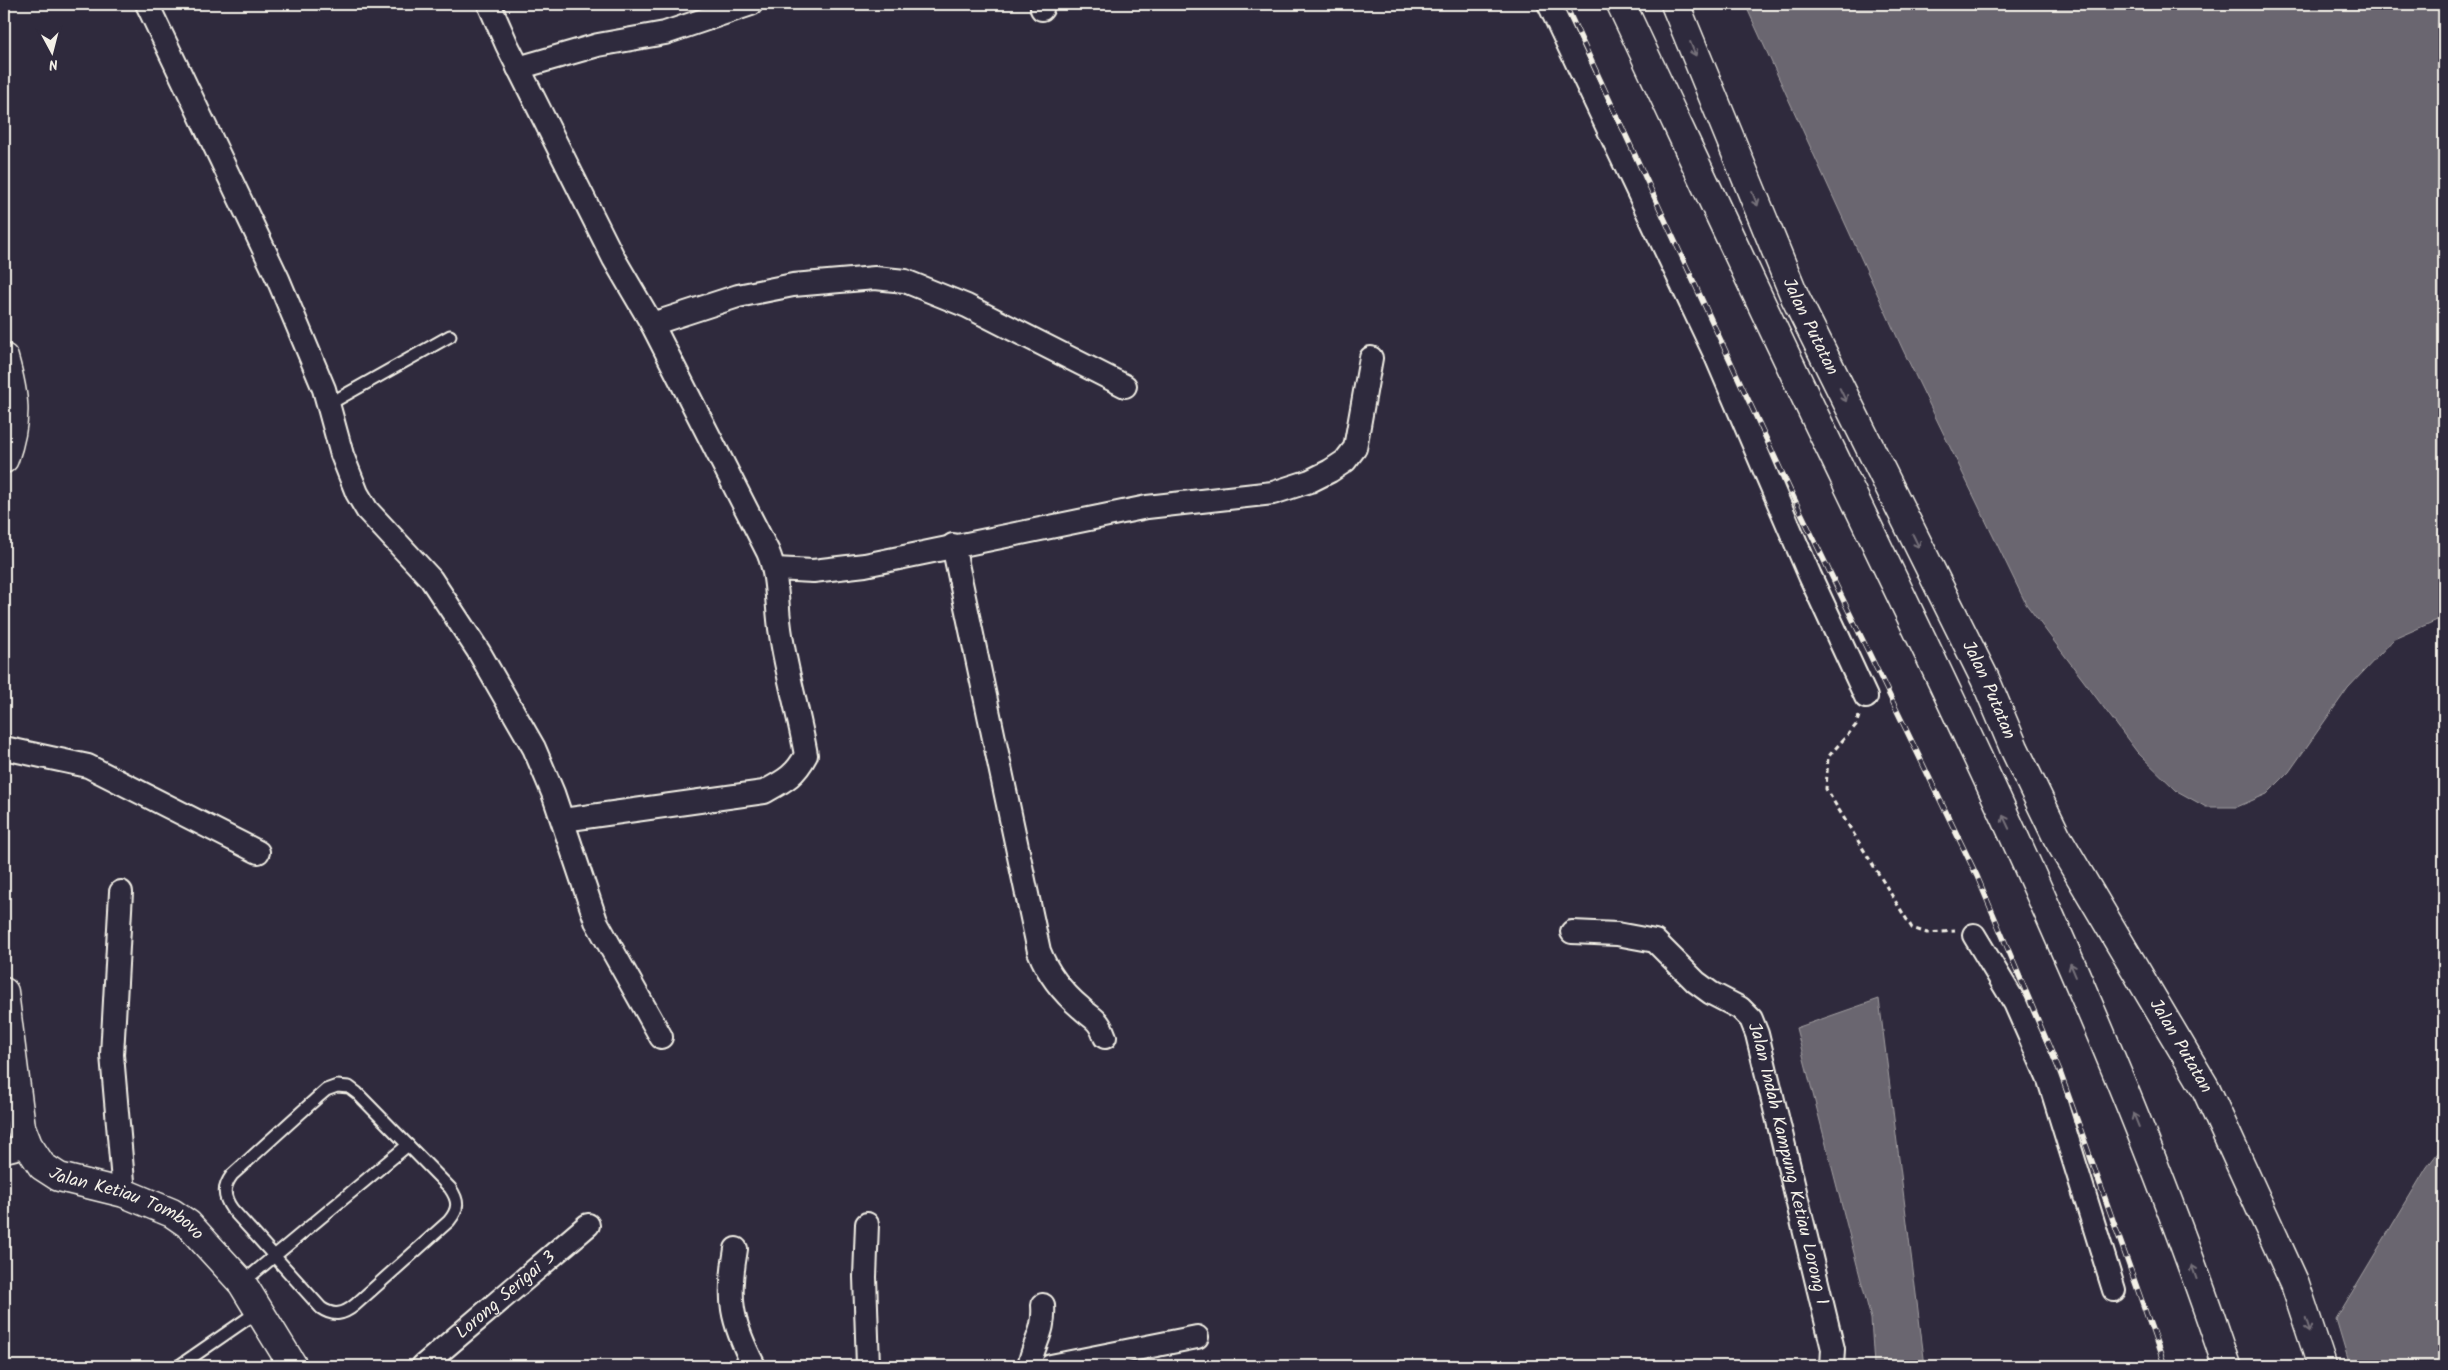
<svg xmlns="http://www.w3.org/2000/svg" width="2448" height="1370" viewBox="0 0 2448 1370" font-family="Kalam,sans-serif">
<style>
.water{fill:#6a6670;stroke:#a19ea0}
.lines{fill:none;stroke-linecap:round;stroke-linejoin:round}
.service-casing{stroke:#f4f1e8;stroke-width:15}
.minor-casing{stroke:#f4f1e8;stroke-width:26}
.tertiary-casing{stroke:#f4f1e8;stroke-width:31}
.trunk-casing{stroke:#f4f1e8;stroke-width:31}
.path{stroke:#f4f1e8;stroke-width:3;stroke-dasharray:5 4;stroke-linecap:butt}
.service{stroke:#2f2a3d;stroke-width:11}
.minor{stroke:#2f2a3d;stroke-width:22}
.tertiary{stroke:#2f2a3d;stroke-width:28}
.trunk{stroke:#2f2a3d;stroke-width:28}
.rail-casing{stroke:#f4f1e8;stroke-width:5.5}
.rail{stroke:#2f2a3d;stroke-width:4;stroke-dasharray:11;stroke-linecap:butt}
.oneway{stroke:#747079}
.labels{text-anchor:middle;dominant-baseline:central;stroke-width:4.5;stroke-linejoin:round;paint-order:stroke}
.street-label{font-size:18px;fill:#f4f1e8;stroke:#2f2a3d}
</style>
<rect width="100%" height="100%" fill="#2f2a3d"/>
<filter id="ink" filterUnits="userSpaceOnUse"><feTurbulence type="fractalNoise" baseFrequency=".02" numOctaves="2"/><feDisplacementMap in="SourceGraphic" scale="10" xChannelSelector="R" yChannelSelector="G"/><feConvolveMatrix kernelMatrix="1 2 1 2 8 2 1 2 1" color-interpolation-filters="sRGB"/></filter>
<g filter="url(#ink)">
<!-- water -->
<g class="water">
<path d="M 1745,4 L 2444,4 L 2444,617 L 2394,639 L 2348,688 L 2289,772 L 2267,794 L 2237,807 L 2206,807 L 2177,791 L 2137,752 L 2026,604 L 1903,350 Z"/>
<path d="M 1879,999 L 1925,1366 L 1874,1366 L 1871,1319 L 1796,1028 Z"/>
<path d="M 2444,1145 L 2444,1366 L 2350,1366 L 2336,1319 L 2427,1167 Z"/>
</g>
<g class="lines">
<!-- service casing -->
<g class="service-casing">
<g id="service">
<path d="M 329,404 L 450,336"/>
<path d="M 337,1086 L 349,1087 L 357,1093 L 450,1188 C 459,1201 459,1209 449,1221 L 355,1305 C 344,1314 334,1317 321,1308 L 232,1209 C 223,1196 223,1187 232,1175 L 318,1097 L 326,1090 Z"/>
<path d="M 242,1283 L 408,1145"/>
<path d="M 179,1366 L 260,1310"/>
</g>
</g>
<!-- minor casing -->
<g class="minor-casing">
<g id="minor">
<path d="M 147,4 L 278,279 L 324,389 L 342,455 L 357,493 L 367,510 L 431,579 L 479,652 L 534,748 L 553,793 L 596,921 L 661,1037"/>
<path d="M 489,4 L 507,45 L 614,259 L 652,324 L 768,552 C 779,578 776,607 781,635 C 787,675 799,714 806,755 C 795,776 784,781 764,792 L 563,820"/>
<path d="M 1549,4 L 1715,354 L 1810,576 L 1866,697"/>
<path d="M 1042,9 L 1042,4"/>
<path d="M 518,68 L 598,45 L 665,33 L 751,4"/>
<path d="M 652,324 L 738,296 L 793,285 L 875,278 L 905,281 L 967,306 L 1125,386"/>
<path d="M 953,545 L 1039,951 C 1048,974 1062,992 1081,1008 C 1095,1021 1098,1018 1105,1037"/>
<path d="M 775,569 L 813,571 L 865,565 L 1147,507 L 1273,493 L 1310,481 L 1330,471 L 1345,461 L 1355,448 L 1371,358"/>
<path d="M 4,748 L 88,766 L 258,852"/>
<path d="M 121,892 L 112,1055 L 124,1193"/>
<path id="s1" d="M 1572,932 L 1617,934 L 1655,941 L 1696,982 L 1711,993 L 1740,1008 L 1751,1019 L 1757,1034 L 1833,1349 L 1832,1366"/>
<path d="M 1974,935 L 2015,1003 L 2049,1080 L 2114,1290"/>
<path d="M 4,1151 L 28,1145"/>
<path d="M 867,1224 L 865,1277 L 868,1366"/>
<path d="M 736,1249 C 727,1299 731,1321 754,1366"/>
<path id="s2" d="M 423,1366 L 588,1225"/>
<path d="M 1029,1366 C 1034,1341 1045,1333 1043,1305"/>
<path d="M 1051,1366 L 1197,1337"/>
</g>
</g>
<!-- tertiary casing -->
<g class="tertiary-casing">
<g id="tertiary">
<path d="M 4,358 C 15,397 18,419 4,459"/>
<path id="s3" d="M 4,992 L 21,1127 L 28,1145 L 42,1166 L 59,1177 L 124,1193 L 172,1213 L 188,1224 L 242,1283 L 293,1366"/>
</g>
</g>
<!-- trunk casing -->
<g class="trunk-casing">
<g id="trunk">
<path d="M 1621,4 C 1691,153 1760,303 1832,452 C 1976,751 2122,1051 2227,1366"/>
<path id="s4" d="M 1675,4 L 1795,297 L 1985,679 L 2014,748 L 2057,837 L 2206,1089 L 2295,1284 L 2322,1366"/>
</g>
</g>
<!-- path -->
<path class="path" d="M 1859,716 L 1856,725 L 1828,757 L 1826,789 L 1912,928 L 1927,933 L 1955,931"/>
<!-- service -->
<use href="#service" class="service"/>
<!-- minor -->
<use href="#minor" class="minor"/>
<!-- tertiary -->
<use href="#tertiary" class="tertiary"/>
<!-- trunk -->
<use href="#trunk" class="trunk"/>
<!-- rail casing -->
<g class="rail-casing">
<path id="rail" d="M 1565,4 L 1791,492 L 1977,876 L 2060,1072 L 2165,1366"/>
</g>
<!-- rail -->
<use href="#rail" class="rail"/>
</g>
<!-- one-way arrows -->
<defs><path id="oneway-shaft" d="M-6 0H5M1.5-3L5.5 0L1.5 3" fill="none" stroke-width="1.6" stroke-linecap="round" stroke-linejoin="round" transform="scale(1.25)"/></defs>
<g class="oneway">
<use href="#oneway-shaft" transform="translate(1693 49) rotate(68)"/>
<use href="#oneway-shaft" transform="translate(1755 199) rotate(68)"/>
<use href="#oneway-shaft" transform="translate(1843 395) rotate(64)"/>
<use href="#oneway-shaft" transform="translate(1916 541) rotate(64)"/>
<use href="#oneway-shaft" transform="translate(2006 822) rotate(-115)"/>
<use href="#oneway-shaft" transform="translate(2073 970) rotate(-113)"/>
<use href="#oneway-shaft" transform="translate(2136 1120) rotate(-112)"/>
<use href="#oneway-shaft" transform="translate(2194 1272) rotate(-110)"/>
<use href="#oneway-shaft" transform="translate(2308 1325) rotate(72)"/>
</g>
</g>
<g class="labels">
<!-- street labels -->
<g class="street-label">
<text stroke="none"><textPath href="#s4" startOffset="350">Jalan Putatan</textPath></text>
<text stroke="none"><textPath href="#s4" startOffset="755">Jalan Putatan</textPath></text>
<text stroke="none"><textPath href="#s4" startOffset="1160">Jalan Putatan</textPath></text>
<text stroke="none"><textPath href="#s1" startOffset="358">Jalan Indah Kampung Ketiau Lorong 1</textPath></text>
<text stroke="none"><textPath href="#s3" startOffset="274">Jalan Ketiau Tombovo</textPath></text>
<text stroke="none"><textPath href="#s2" startOffset="109">Lorong Serigai 3</textPath></text>
</g>
</g>
<!-- margin -->
<rect width="2448" height="1370" fill="none" stroke="#2f2a3d" stroke-width="20"/>
<rect x="10" y="10" width="2428" height="1350" fill="none" stroke="#f4f1e8" stroke-width="2" filter="url(#ink)"/>
<!-- north arrow -->
<g transform="translate(52 52) rotate(173)" stroke="#2f2a3d" stroke-width="4" paint-order="stroke">
<path d="M0-4L9 19L0 12L-9 19Z" fill="#f4f1e8"/>
<text y="-8" font-size="14" font-weight="bold" text-anchor="middle" fill="#f4f1e8">N</text>
</g>
</svg>
